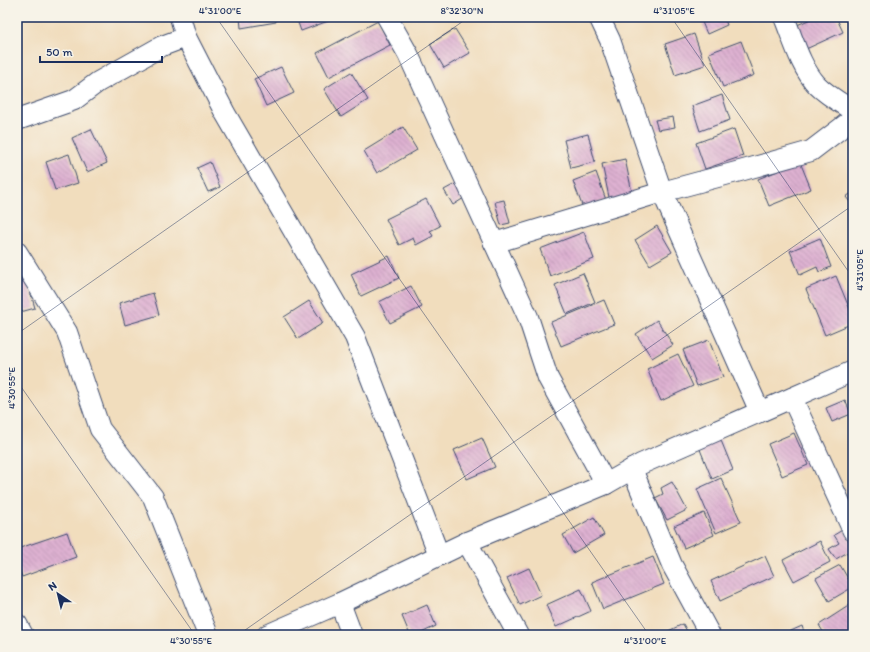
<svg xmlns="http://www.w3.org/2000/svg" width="870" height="652" viewBox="0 0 870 652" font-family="Itim,sans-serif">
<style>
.building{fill:url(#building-back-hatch)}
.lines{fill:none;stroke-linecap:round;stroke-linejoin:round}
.minor-casing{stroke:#3b496c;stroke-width:22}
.minor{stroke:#fff;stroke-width:20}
.ticks{fill:none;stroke:#1b2f5e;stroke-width:1;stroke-opacity:0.45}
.neatline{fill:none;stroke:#1b2f5e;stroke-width:1.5}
.ticks-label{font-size:10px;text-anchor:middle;fill:#1b2f5e}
</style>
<defs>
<pattern id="building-back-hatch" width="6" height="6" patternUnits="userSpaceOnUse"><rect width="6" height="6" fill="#deb1d1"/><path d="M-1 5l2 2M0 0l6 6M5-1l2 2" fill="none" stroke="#b390ad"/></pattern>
</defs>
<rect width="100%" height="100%" fill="#f7f3e8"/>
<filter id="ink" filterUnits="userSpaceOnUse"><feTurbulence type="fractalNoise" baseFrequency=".025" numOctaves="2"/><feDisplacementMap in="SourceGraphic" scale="8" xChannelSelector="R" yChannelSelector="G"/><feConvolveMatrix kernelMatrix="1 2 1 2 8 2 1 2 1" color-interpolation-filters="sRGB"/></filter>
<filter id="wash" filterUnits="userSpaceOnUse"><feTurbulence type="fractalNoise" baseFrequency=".012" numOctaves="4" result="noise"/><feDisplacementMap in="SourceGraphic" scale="16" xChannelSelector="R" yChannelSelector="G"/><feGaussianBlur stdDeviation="0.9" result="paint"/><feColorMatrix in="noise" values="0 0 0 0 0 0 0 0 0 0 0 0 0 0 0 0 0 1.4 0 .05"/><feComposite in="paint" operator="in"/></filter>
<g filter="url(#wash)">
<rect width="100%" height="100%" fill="#f1ddbd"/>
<g id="blocks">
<!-- building -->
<g class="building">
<path d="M 240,17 L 275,17 L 276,22 L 241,28 Z"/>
<path d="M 296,17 L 339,17 L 301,31 Z"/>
<path d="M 713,17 L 724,17 L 727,25 L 707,34 L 702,22 Z"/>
<path d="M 815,17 L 836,17 L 843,32 L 806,49 L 795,26 Z"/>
<path d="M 378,21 L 390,45 L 329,77 L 317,53 Z"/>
<path d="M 455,29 L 470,53 L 444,68 L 430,44 Z"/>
<path d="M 694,34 L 705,65 L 675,75 L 665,44 Z"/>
<path d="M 741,41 L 754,75 L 723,87 L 709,53 Z"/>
<path d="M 281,67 L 294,93 L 266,106 L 254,79 Z"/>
<path d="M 351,72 L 368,100 L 341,117 L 324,89 Z"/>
<path d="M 722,95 L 730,120 L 700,131 L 692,106 Z"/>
<path d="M 673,117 L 675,127 L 658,130 L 655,120 Z"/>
<path d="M 403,127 L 417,150 L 377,173 L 364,151 Z"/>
<path d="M 91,129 L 107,163 L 87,172 L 72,138 Z"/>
<path d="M 734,129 L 743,156 L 705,169 L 696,143 Z"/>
<path d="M 588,134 L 595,162 L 571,168 L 564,140 Z"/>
<path d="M 69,154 L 78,183 L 55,190 L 46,162 Z"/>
<path d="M 625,159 L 633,197 L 610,202 L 602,164 Z"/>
<path d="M 210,162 L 220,187 L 208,192 L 197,168 Z"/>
<path d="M 800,162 L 811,189 L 769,206 L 758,179 Z"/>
<path d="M 596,172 L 606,200 L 583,208 L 573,181 Z"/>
<path d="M 455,184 L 464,198 L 453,205 L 444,190 Z"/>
<path d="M 853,192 L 853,206 L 846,197 Z"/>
<path d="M 426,199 L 440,226 L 430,231 L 433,236 L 416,245 L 413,238 L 399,245 L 386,219 Z"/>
<path d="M 504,200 L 510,223 L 501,225 L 495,202 Z"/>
<path d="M 657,226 L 672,252 L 650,265 L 635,240 Z"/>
<path d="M 584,232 L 594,259 L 550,276 L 540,249 Z"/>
<path d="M 820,238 L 831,267 L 819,272 L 817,267 L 800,275 L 790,251 Z"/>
<path d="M 389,256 L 399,278 L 361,296 L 351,274 Z"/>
<path d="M 583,273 L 595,302 L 567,314 L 555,285 Z"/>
<path d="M 836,276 L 853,317 L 853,323 L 825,335 L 806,289 Z"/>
<path d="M 27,280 L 35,308 L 17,313 L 17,283 Z"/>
<path d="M 411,286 L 422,307 L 390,323 L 379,302 Z"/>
<path d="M 153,293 L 159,315 L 125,325 L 119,303 Z"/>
<path d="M 604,300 L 614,324 L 561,346 L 551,322 Z"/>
<path d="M 309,301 L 323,323 L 298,339 L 284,317 Z"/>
<path d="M 657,320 L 673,345 L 652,358 L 636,334 Z"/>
<path d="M 709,340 L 723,377 L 697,386 L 683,350 Z"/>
<path d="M 678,354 L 693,386 L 661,401 L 647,369 Z"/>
<path d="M 845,400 L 851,414 L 832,422 L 826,408 Z"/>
<path d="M 794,433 L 808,465 L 782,476 L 768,444 Z"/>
<path d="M 482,438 L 495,467 L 467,479 L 454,450 Z"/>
<path d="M 720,438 L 733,470 L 712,479 L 699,447 Z"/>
<path d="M 721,478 L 741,522 L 716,533 L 697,489 Z"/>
<path d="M 672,482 L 687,510 L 667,520 L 655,498 L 663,494 L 661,488 Z"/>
<path d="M 704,513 L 714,535 L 684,548 L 674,526 Z"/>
<path d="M 594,517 L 604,535 L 573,553 L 563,535 Z"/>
<path d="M 844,529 L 853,544 L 853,549 L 836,559 L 829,549 L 839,543 L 834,535 Z"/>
<path d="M 67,532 L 76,557 L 22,577 L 17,562 L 17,549 Z"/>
<path d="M 820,541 L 830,562 L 794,581 L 783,560 Z"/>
<path d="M 765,556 L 774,576 L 720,601 L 711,581 Z"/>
<path d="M 653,557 L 664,584 L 603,609 L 592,582 Z"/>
<path d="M 840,565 L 853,587 L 829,601 L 816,578 Z"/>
<path d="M 529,568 L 541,595 L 520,605 L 507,578 Z"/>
<path d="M 581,589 L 591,611 L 556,627 L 546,605 Z"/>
<path d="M 853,603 L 853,632 L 848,635 L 825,635 L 819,625 Z"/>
<path d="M 427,605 L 436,626 L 417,635 L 410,635 L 402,616 Z"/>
<path d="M 683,624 L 689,635 L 660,635 Z"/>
<path d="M 802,626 L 805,635 L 782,635 Z"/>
</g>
</g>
</g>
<g filter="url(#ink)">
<use href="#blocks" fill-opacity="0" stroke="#3b496c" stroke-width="1"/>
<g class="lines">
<!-- minor casing -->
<g class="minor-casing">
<g id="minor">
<path d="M 180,17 L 186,37 L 225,113 L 355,337 L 439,555"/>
<path d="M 387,17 L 408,54 L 528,317 L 548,378 L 606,484"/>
<path d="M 599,17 L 610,40 L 662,192 L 760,412"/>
<path d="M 784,17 C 793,39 801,68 817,85 C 827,95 841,103 853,111"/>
<path d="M 17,120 L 74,100 L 98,82 L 162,46 L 186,37"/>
<path d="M 494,243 L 662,192 L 740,171 L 811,151 L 853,119"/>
<path d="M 17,252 L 67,332 L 100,429 L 153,497 L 208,635"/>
<path d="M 792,398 L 853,531"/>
<path d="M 632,469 L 672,565 L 710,635"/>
<path d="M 467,542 L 518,635"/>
<path d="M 340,603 L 352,635"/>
<path d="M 17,624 L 23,635"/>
<path d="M 267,635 L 340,603 L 467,542 L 606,484 L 641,464 L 853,371"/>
</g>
</g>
<!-- minor -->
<use href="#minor" class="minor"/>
</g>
</g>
<!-- ticks -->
<path class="ticks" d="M 216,17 L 649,635M 671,17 L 853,278M 17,334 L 469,17M 17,381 L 195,635M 238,635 L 853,205"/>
<!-- margin -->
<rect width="870" height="652" fill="none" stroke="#f7f3e8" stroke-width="44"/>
<!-- north arrow -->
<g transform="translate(58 594) rotate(325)" stroke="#f7f3e8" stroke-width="3" paint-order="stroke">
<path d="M0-3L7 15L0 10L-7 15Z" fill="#1b2f5e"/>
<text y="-6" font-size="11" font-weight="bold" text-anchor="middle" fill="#1b2f5e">N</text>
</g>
<!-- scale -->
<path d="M40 56v6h122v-6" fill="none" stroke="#1b2f5e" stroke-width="2"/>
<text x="46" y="56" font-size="12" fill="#1b2f5e" stroke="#f7f3e8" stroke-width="3" paint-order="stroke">50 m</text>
<rect x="22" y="22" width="826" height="608" class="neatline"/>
<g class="ticks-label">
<text x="220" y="14">4°31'00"E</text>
<text x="462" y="14">8°32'30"N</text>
<text x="674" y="14">4°31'05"E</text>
<text transform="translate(859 270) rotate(-90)" y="4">4°31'05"E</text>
<text transform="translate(11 388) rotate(-90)" y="4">4°30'55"E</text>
<text x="191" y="644">4°30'55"E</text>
<text x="645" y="644">4°31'00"E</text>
</g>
</svg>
